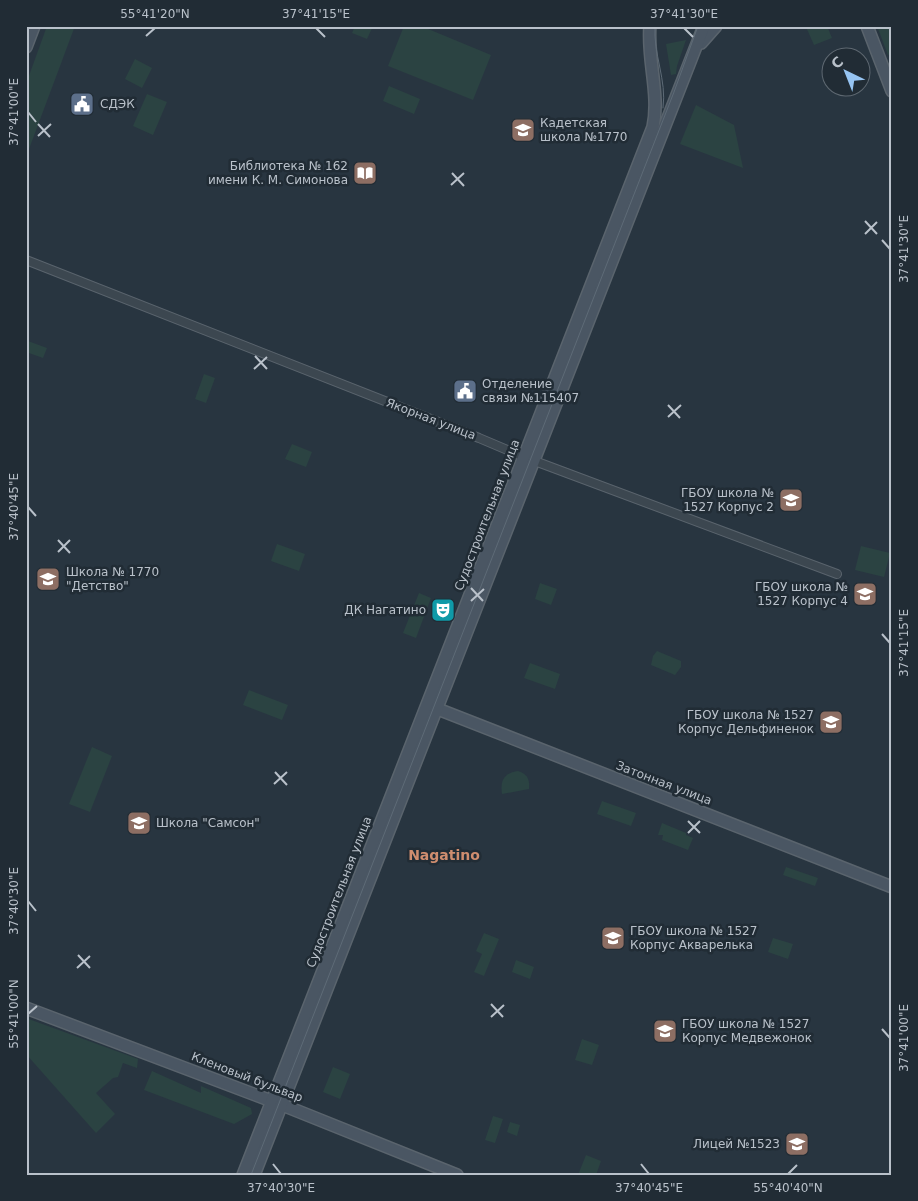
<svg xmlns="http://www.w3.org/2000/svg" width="918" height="1201" viewBox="0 0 918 1201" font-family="'DejaVu Sans',sans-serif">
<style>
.green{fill:#2b4342}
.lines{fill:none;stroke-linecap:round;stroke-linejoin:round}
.street-casing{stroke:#5a646d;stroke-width:10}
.secondary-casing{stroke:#5a646d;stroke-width:14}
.street{stroke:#3c4750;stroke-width:8}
.secondary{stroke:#4a5663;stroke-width:11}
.tram{stroke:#5e6b77;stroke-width:1}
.ticks{fill:none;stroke:#b9c1ca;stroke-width:2}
.labels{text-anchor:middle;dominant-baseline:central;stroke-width:5;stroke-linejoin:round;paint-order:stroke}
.poi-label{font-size:12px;fill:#b9c1ca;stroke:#212c35;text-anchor:start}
.street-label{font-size:12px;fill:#b9c1ca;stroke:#212c35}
.neighbourhood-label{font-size:14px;font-weight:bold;fill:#cf8d6f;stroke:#212c35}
.neatline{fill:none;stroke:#b9c1ca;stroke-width:2}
.ticks-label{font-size:12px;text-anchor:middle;fill:#b9c1ca}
</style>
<rect width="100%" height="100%" fill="#283540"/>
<!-- green -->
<g class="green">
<path d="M 47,26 L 75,26 L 26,157 L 26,84 Z"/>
<path d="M 355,26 L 373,26 L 367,39 L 352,33 Z"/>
<path d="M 404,26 L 421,26 L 491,55 L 473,100 L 388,66 Z"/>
<path d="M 827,26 L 832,38 L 814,45 L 806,27 Z"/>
<path d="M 877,26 L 892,26 L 892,54 L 888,55 Z"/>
<path d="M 686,40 L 677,66 L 676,74 L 671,75 L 666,44 Z"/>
<path d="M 135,59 L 152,68 L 142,88 L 125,79 Z"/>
<path d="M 389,86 L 420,99 L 414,114 L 383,101 Z"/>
<path d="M 147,94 L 167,102 L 153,135 L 133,126 Z"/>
<path d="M 696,105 L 734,125 L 743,168 L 680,144 Z"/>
<path d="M 28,341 L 47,348 L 43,358 L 26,352 Z"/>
<path d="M 204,374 L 215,378 L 206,403 L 195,399 Z"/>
<path d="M 292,444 L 312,452 L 306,467 L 285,459 Z"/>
<path d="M 277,544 L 305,554 L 299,571 L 271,561 Z"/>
<path d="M 861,546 L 890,553 L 884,577 L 855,570 Z"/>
<path d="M 540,583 L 557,589 L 551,605 L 535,599 Z"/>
<path d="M 419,593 L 431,598 L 416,638 L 403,633 Z"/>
<path d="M 657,651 L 681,661 L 681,667 L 675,675 L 651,665 L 653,656 Z"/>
<path d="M 530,663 L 560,674 L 555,689 L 524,678 Z"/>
<path d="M 249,690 L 288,705 L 282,720 L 243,705 Z"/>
<path d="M 92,747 L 112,756 L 90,812 L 69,804 Z"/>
<path d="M 518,771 C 527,774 530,779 529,789 L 502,794 C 500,780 504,773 518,771 Z"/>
<path d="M 602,801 L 636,813 L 631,826 L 597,814 Z"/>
<path d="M 662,823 L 686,833 L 686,835 L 693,838 L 688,850 L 662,840 L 663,835 L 658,835 Z"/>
<path d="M 786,867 L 818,878 L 815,886 L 783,875 Z"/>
<path d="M 484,933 L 499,939 L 484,976 L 474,972 L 482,954 L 476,951 Z"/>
<path d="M 773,938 L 793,944 L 788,959 L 768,952 Z"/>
<path d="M 516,960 L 534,967 L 530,979 L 512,972 Z"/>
<path d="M 26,1018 L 138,1059 L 137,1068 L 123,1063 L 118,1077 L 113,1078 L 96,1093 L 115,1114 L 96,1133 L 26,1054 Z"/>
<path d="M 582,1039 L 599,1045 L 592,1065 L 575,1060 Z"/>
<path d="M 333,1067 L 350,1074 L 340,1099 L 323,1092 Z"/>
<path d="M 152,1071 L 201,1093 L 201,1086 L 251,1108 L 252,1114 L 234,1124 L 144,1090 Z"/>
<path d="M 493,1116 L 503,1119 L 495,1143 L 485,1140 Z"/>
<path d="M 510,1122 L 520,1125 L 517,1136 L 507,1132 Z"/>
<path d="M 586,1155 L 601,1161 L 596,1175 L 578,1175 Z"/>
</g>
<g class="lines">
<!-- street casing -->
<g class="street-casing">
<path id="street" d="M 26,260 L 479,438 L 524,457 L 837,574"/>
</g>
<!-- secondary casing -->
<g class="secondary-casing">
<g id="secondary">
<path d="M 867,26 L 892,91"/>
<path d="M 701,43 L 716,26"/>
<path d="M 26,47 L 34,26"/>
<path d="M 430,706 L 892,887"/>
<path d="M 26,1008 L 290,1108 L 457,1175"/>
<path d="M 243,1175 L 653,127 C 660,94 647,60 650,26"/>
<path d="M 254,1175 L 704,26"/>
</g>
</g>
<!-- street -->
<use href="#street" class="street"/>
<!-- secondary -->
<use href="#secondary" class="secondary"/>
<!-- tram -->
<g class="tram">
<path d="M 655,26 C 653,54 667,80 663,108"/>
<path d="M 251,1175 L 674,92 L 698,26"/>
</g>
</g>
<!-- ticks -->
<path class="ticks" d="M 316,28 L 325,37M 684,28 L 693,37M 146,36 L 155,28M 28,112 L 36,122M 38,124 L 50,137M 38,136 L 51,124M 452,173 L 464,186M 451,185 L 464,173M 865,221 L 877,234M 865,234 L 877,222M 882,240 L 890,249M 255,356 L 267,369M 254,369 L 267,357M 668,405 L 680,418M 668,417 L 681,405M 28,507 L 36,516M 58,540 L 70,553M 58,552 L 70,540M 471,588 L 483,601M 471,601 L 484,589M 882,634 L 890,643M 275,772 L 287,785M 274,784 L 287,772M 688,821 L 700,833M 688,833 L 700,821M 28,901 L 36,911M 78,955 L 90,968M 77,968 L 90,956M 491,1004 L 503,1017M 28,1014 L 37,1006M 491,1017 L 504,1005M 882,1029 L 890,1038M 273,1164 L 281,1174M 641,1164 L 649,1174M 788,1174 L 797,1165"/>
<!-- icons -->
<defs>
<g id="civic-square" transform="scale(1.25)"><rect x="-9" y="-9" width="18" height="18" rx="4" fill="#5c6f8a" stroke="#212c35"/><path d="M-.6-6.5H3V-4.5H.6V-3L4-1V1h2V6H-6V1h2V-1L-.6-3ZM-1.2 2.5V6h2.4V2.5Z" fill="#fff"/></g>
<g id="school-square" transform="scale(1.25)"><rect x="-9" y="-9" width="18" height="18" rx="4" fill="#8d6e63" stroke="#212c35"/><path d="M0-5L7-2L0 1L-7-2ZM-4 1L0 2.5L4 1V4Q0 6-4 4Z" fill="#fff"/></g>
<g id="library-square" transform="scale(1.25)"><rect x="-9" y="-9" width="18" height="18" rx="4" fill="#8d6e63" stroke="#212c35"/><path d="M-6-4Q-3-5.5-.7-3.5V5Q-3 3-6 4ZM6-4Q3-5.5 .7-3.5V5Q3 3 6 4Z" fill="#fff"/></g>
<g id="theatre-square" transform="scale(1.25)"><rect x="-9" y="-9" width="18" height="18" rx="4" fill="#0f9aa8" stroke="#212c35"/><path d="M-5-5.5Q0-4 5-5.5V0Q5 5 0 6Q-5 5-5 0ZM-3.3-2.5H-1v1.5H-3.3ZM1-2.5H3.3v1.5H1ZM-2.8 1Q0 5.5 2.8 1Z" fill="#fff"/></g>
</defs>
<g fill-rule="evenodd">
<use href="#civic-square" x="82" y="104"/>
<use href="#school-square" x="523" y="130"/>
<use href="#library-square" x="365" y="173"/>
<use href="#civic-square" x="465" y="391"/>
<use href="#school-square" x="791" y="500"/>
<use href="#school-square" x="48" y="579"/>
<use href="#school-square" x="865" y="594"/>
<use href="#theatre-square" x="443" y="610"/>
<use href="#school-square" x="831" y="722"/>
<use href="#school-square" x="139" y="823"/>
<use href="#school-square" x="613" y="938"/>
<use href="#school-square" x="665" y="1031"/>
<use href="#school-square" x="797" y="1144"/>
</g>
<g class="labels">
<!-- poi labels -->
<g class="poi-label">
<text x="100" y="104">СДЭК</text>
<text x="540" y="123">Кадетская<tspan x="540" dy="14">школа №1770</tspan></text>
<text x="348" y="166" text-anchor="end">Библиотека № 162<tspan x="348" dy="14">имени К. М. Симонова</tspan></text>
<text x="482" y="384">Отделение<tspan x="482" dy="14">связи №115407</tspan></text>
<text x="774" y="493" text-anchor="end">ГБОУ школа №<tspan x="774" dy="14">1527 Корпус 2</tspan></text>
<text x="66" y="572">Школа № 1770<tspan x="66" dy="14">"Детство"</tspan></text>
<text x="848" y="587" text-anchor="end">ГБОУ школа №<tspan x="848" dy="14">1527 Корпус 4</tspan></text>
<text x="426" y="610" text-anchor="end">ДК Нагатино</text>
<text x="814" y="715" text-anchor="end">ГБОУ школа № 1527<tspan x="814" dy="14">Корпус Дельфиненок</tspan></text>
<text x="156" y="823">Школа "Самсон"</text>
<text x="630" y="931">ГБОУ школа № 1527<tspan x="630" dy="14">Корпус Акварелька</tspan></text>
<text x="682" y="1024">ГБОУ школа № 1527<tspan x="682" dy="14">Корпус Медвежонок</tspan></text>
<text x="780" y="1144" text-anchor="end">Лицей №1523</text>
</g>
<!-- street labels -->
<g class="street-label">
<text transform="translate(431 419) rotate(21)">Якорная улица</text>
<text transform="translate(487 515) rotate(-69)">Судостроительная улица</text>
<text transform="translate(664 783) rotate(21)">Затонная улица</text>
<text transform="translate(339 892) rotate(-69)">Судостроительная улица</text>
<text transform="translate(247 1077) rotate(21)">Кленовый бульвар</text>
</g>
<!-- neighbourhood labels -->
<g class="neighbourhood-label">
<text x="444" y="855">Nagatino</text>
</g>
</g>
<!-- border -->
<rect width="918" height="1201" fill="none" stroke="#212c35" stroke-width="55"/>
<!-- north arrow -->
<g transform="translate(846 72) rotate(317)"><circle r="24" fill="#212c35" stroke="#5e6871"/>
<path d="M0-4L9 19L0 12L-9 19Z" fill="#96c4f2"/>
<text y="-8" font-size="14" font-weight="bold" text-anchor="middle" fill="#b9c1ca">С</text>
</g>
<rect x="28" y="28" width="862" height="1146" class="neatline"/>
<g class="ticks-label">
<text x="155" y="18">55°41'20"N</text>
<text x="316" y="18">37°41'15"E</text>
<text x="684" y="18">37°41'30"E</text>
<text transform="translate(14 112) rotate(-90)" y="4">37°41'00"E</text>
<text transform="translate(904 249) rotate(-90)" y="4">37°41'30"E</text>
<text transform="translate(14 507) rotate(-90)" y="4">37°40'45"E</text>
<text transform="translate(904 643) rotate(-90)" y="4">37°41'15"E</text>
<text transform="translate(14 901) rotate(-90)" y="4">37°40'30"E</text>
<text transform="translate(14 1014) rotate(-90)" y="4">55°41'00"N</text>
<text transform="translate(904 1038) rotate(-90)" y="4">37°41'00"E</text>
<text x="281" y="1192">37°40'30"E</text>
<text x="649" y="1192">37°40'45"E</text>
<text x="788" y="1192">55°40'40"N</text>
</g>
</svg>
